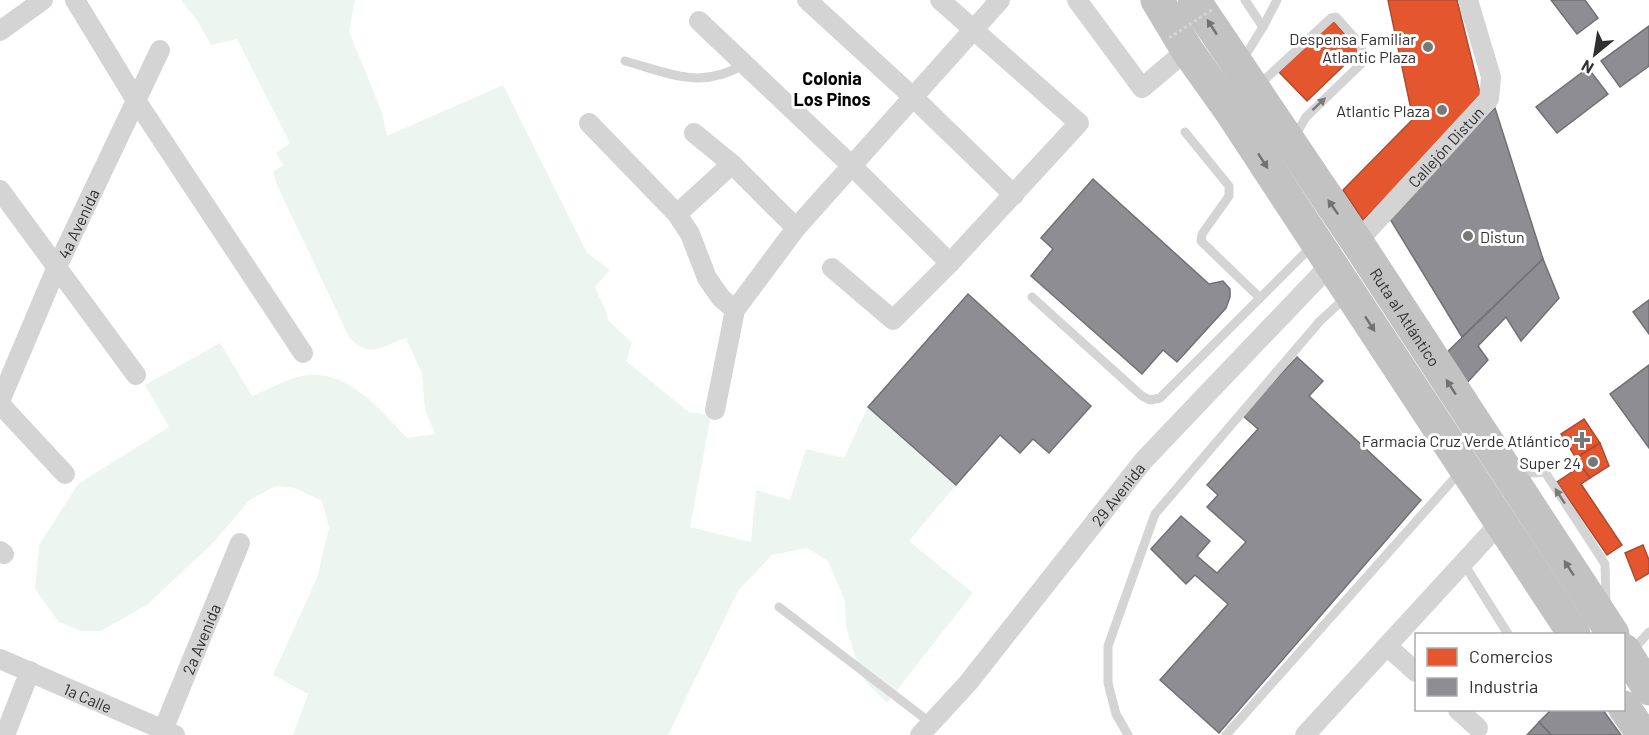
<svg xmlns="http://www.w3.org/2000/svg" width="1649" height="735" viewBox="0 0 1649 735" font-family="Barlow,sans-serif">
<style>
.green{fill:#edf5f0}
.shops{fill:#e4572e;stroke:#ae4b2f;stroke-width:1.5}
.industry{fill:#8d8d92;stroke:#717175;stroke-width:1.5}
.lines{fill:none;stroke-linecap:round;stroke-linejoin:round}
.lane{stroke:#d4d4d4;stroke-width:9}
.street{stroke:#d4d4d4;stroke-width:20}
.highway{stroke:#c2c2c2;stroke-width:33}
.path-bridge{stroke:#d4d4d4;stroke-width:3;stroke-dasharray:3 3;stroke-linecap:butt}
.oneway{fill:#727272}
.oneway2{fill:#7a7a7a}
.poi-dot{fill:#787878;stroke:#fff;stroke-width:2}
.labels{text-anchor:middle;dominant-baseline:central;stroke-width:6;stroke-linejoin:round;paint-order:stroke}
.poi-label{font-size:16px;fill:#303030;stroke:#fff;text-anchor:end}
.street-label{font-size:16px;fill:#303030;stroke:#fff}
.neighbourhood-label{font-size:18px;font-weight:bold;fill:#000;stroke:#fff}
</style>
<rect width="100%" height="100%" fill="#fff"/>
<!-- green -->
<path class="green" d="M 181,0 L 355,0 L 349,31 L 382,113 L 387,136 L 503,85 L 587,253 L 610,270 L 595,287 C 599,299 607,308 608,320 L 632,343 L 626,361 L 689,412 L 711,415 L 690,527 L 751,542 L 756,490 L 790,500 L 806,449 L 844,458 L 868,407 L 956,485 L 909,541 L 973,593 L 887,703 L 866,682 L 860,671 L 846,627 L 845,601 L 828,561 L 807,548 L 772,555 L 738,591 L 668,735 L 293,735 L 308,694 L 273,675 L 317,578 L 329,528 L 322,501 L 295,488 L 275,486 L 250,500 L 211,545 L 148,604 L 101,631 L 81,631 L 59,622 L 35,589 L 39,545 L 78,484 L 169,427 L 145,385 L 220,343 L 252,396 C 270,389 291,376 309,375 C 349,371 382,411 407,438 L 435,434 L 425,409 L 422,374 L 406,338 C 381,346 370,360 349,337 L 277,185 L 273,172 L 283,165 L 276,153 L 290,143 L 237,39 L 211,45 L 197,20 Z"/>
<!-- shops -->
<g class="shops">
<path d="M 1388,0 L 1457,0 L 1482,101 L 1363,220 L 1343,190 L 1413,119 Z"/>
<path d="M 1333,21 L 1360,50 L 1307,101 L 1279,72 Z"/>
<path d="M 1584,419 L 1600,443 L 1576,458 L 1561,434 Z"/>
<path d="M 1600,443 L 1609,466 L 1590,478 L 1576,458 Z"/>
<path d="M 1581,466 L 1590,478 L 1581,484 L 1622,545 L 1607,555 L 1557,482 Z"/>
<path d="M 1643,545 L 1649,560 L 1649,573 L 1636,581 L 1625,553 Z"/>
</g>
<!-- industry -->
<g class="industry">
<path d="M 1551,0 L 1585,0 L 1598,18 L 1577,34 Z"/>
<path d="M 1649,26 L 1649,66 L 1620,87 L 1601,61 Z"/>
<path d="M 1588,68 L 1608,94 L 1557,133 L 1536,107 Z"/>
<path d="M 1495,108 L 1543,259 L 1462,337 L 1387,214 Z"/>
<path d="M 1093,179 L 1209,284 L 1223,281 L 1230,289 L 1230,297 L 1226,308 L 1177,362 L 1163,350 L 1142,374 L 1031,276 L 1053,249 L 1041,238 Z"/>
<path d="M 1543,259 L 1559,298 L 1521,341 L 1506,317 L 1478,346 L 1488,360 L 1464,386 L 1444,355 Z"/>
<path d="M 968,294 L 1091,406 L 1049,453 L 1033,439 L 1020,453 L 1000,435 L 956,485 L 868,407 Z"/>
<path d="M 1649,300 L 1649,334 L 1633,312 Z"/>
<path d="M 1297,357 L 1323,381 L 1309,396 L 1421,500 L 1219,733 L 1160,680 L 1228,604 L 1195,575 L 1186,584 L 1151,549 L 1181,516 L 1210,541 L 1197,556 L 1217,573 L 1246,542 L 1207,507 L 1218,495 L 1207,485 L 1258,429 L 1242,415 Z"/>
<path d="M 1649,365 L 1649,448 L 1610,394 Z"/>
<path d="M 1551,710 L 1603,710 L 1621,735 L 1551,735 L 1539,722 Z"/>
<path d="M 1539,722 L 1551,735 L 1527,735 Z"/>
</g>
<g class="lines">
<!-- lane -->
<g class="lane">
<path d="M 1263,27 L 1277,0"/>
<path d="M 625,61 C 669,73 700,90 743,65"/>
<path d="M 1242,61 L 1263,27 L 1245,0"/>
<path d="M 1257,84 L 1260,84 L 1331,18 L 1336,17 L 1360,44 L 1364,59 L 1361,64 L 1306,117 L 1295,136"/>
<path d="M 1185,132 L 1229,186 L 1229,196 L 1202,234 L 1201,241 L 1260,298"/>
<path d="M 1032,297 L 1142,396 L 1150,400 L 1160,398 L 1312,246"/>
<path d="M 1518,474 L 1545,472 L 1605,564 L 1606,604"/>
<path d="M 1464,564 L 1508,634"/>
<path d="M 779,607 L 932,724"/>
<path d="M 1631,652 L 1649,632"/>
<path d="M 1128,735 L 1116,714 L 1108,683 L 1108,646 L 1155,514 L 1320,321 L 1346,297"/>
<path d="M 1226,735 L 1460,472"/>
</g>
<!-- street -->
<g class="street">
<path d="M 75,0 L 137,102 L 303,353"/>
<path d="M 807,0 L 914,98 L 1014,195"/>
<path d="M 1077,0 L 1142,88 L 1187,50"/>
<path d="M 699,21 L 853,167 L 950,263"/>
<path d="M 0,31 L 43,0"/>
<path d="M 589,123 L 677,214 L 690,234 L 707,278 L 721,298 L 735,310"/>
<path d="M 694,133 L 732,164 L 796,228"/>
<path d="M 0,190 L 136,375"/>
<path d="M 677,214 L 732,164"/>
<path id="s1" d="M 1357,242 L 1489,99 L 1491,77 L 1468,0"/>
<path d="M 832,268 L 893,320 L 950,263 L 1079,123 L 940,0"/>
<path id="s2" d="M 0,401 L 56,269 L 160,50"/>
<path d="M 0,404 L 65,474"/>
<path d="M 715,410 L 735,310 L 796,228 L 1000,0"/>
<path d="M 0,551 L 4,554"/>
<path d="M 1387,646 L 1416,672"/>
<path id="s3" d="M 0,659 L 175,735"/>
<path d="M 1458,710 L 1478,728"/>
<path d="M 5,735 L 30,671"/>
<path id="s4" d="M 161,735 L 240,543"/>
<path id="s5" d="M 920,735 L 968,683 L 1144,460 L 1331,264"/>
<path d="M 1305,735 L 1499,524"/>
</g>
<!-- highway -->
<g class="highway">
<path d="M 1157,0 L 1187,50 L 1231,112 L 1574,634"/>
<path id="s6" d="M 1194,0 L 1357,242 L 1613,634"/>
<path d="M 1624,650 L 1649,689"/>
<path d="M 1624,707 L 1643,735"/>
</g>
<!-- path-bridge -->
<path class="path-bridge" d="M 1169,38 L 1213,9"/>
</g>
<!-- one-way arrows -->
<defs><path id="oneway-solid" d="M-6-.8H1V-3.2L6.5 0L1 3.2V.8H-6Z" transform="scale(1.5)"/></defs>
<g class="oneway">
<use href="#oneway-solid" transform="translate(1212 27) rotate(-123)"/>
<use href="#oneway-solid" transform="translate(1263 161) rotate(57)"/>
<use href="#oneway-solid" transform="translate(1333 207) rotate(-125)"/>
<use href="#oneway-solid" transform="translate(1370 324) rotate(57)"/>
<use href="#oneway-solid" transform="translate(1451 387) rotate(-123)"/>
<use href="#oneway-solid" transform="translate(1569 568) rotate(-123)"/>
</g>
<g class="oneway2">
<use href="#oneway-solid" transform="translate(1319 104) rotate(-43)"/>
<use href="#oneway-solid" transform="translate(1560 496) rotate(-123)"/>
</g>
<!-- markers -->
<g class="poi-dot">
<circle cx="1428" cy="47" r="6"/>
<circle cx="1442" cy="110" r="6"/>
<circle cx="1468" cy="236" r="6"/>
<path d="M1579 431h6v6h6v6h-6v6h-6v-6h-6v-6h6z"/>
<circle cx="1593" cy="462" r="6"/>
</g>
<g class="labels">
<!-- poi labels -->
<g class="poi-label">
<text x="1416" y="38">Despensa Familiar<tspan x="1416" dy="18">Atlantic Plaza</tspan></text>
<text x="1430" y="110">Atlantic Plaza</text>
<text x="1480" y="236" text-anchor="start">Distun</text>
<text x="1570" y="440">Farmacia Cruz Verde Atlántico</text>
<text x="1581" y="462">Super 24</text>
</g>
<!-- street labels -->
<g class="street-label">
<text stroke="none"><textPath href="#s1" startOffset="130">Callejón Distun</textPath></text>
<text stroke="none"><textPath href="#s2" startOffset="194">4a Avenida</textPath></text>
<text stroke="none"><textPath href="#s6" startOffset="381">Ruta al Atlántico</textPath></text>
<text stroke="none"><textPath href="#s5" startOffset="312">29 Avenida</textPath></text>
<text stroke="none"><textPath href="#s4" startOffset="104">2a Avenida</textPath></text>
<text stroke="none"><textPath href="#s3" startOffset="96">1a Calle</textPath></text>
</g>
<!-- neighbourhood labels -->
<g class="neighbourhood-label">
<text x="832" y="78">Colonia<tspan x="832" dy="21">Los Pinos</tspan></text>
</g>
</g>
<!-- legend -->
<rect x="1415" y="633" width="210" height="78" fill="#ffffff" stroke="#acacac" stroke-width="1.5"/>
<rect x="1427" y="648" width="30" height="18" fill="#e4572e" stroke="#acacac" stroke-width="1.5"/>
<text x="1469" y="663" font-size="18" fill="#303030">Comercios</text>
<rect x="1427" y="678" width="30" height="18" fill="#8d8d92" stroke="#acacac" stroke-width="1.5"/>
<text x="1469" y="693" font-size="18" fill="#303030">Industria</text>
<!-- north arrow -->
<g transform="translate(1595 54) rotate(210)" stroke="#ffffff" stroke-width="4.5" paint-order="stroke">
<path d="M0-4.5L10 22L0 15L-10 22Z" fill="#303030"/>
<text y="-9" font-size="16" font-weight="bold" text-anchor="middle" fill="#303030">N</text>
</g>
</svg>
